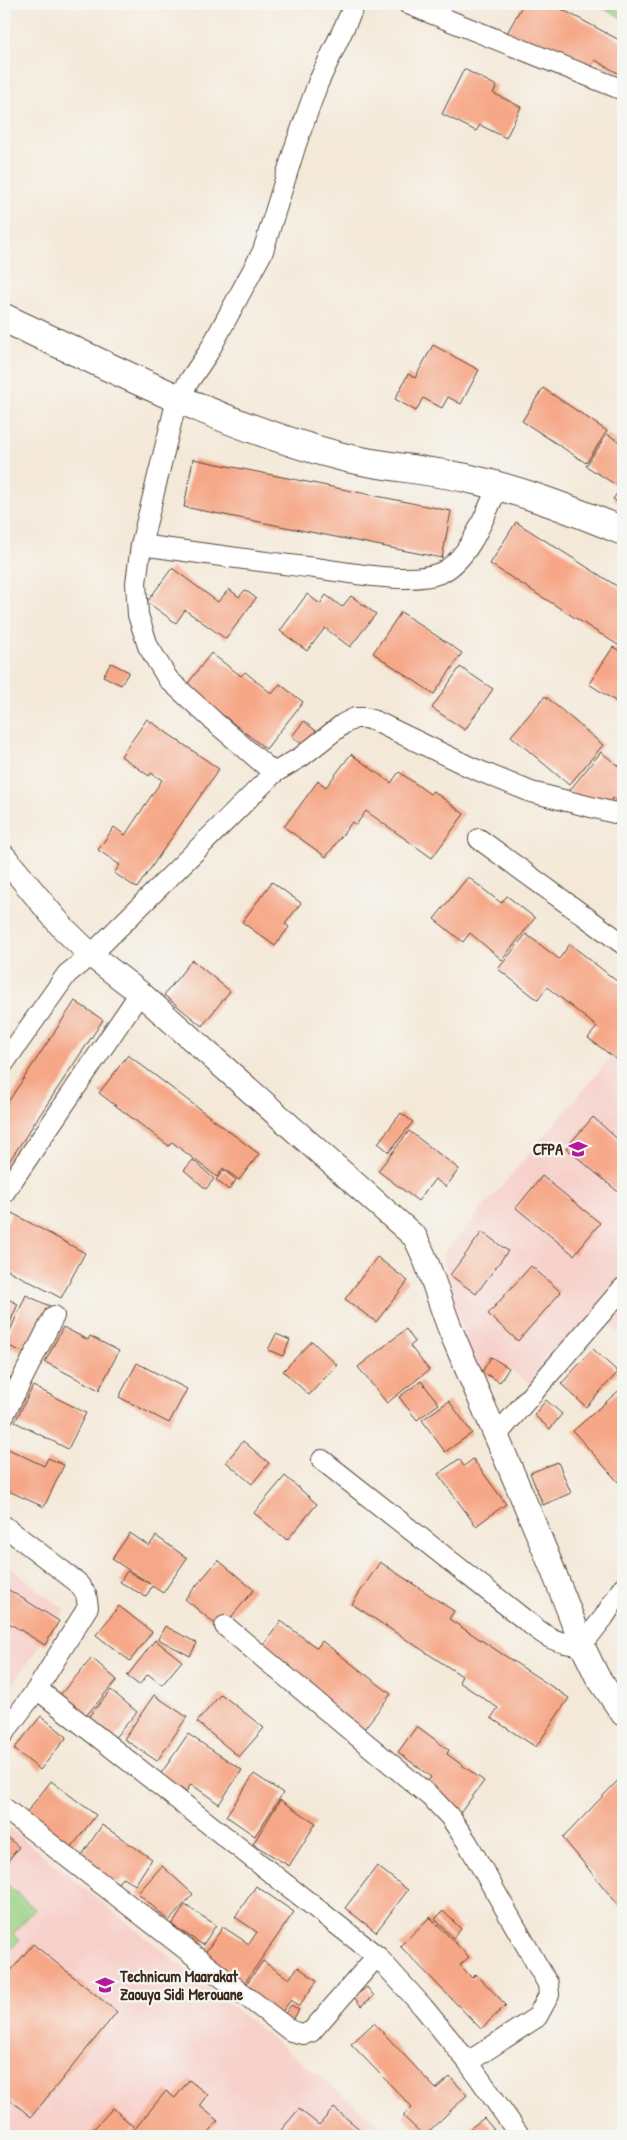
<svg xmlns="http://www.w3.org/2000/svg" width="627" height="2140" viewBox="0 0 627 2140" font-family="'Patrick Hand',sans-serif">
<style>
.built{fill:#f7d0ca}
.green{fill:#9ad082;stroke:#6a7d50}
.building{fill:#f6a787}
.lines{fill:none;stroke-linecap:round;stroke-linejoin:round}
.minor-casing{stroke:#57473a;stroke-width:22}
.tertiary-casing{stroke:#57473a;stroke-width:26}
.secondary-casing{stroke:#57473a;stroke-width:30}
.minor{stroke:#fff;stroke-width:20}
.tertiary{stroke:#fff;stroke-width:24}
.secondary{stroke:#fff;stroke-width:28}
.labels{text-anchor:middle;dominant-baseline:central;stroke-width:4.5;stroke-linejoin:round;paint-order:stroke}
.poi-label{font-size:16px;font-weight:bold;fill:#3b2a1e;stroke:#f6f6f2;text-anchor:end}
</style>
<rect width="100%" height="100%" fill="#f6f6f2"/>
<filter id="ink" filterUnits="userSpaceOnUse"><feTurbulence type="fractalNoise" baseFrequency=".02" numOctaves="2"/><feDisplacementMap in="SourceGraphic" scale="10" xChannelSelector="R" yChannelSelector="G"/><feConvolveMatrix kernelMatrix="1 2 1 2 8 2 1 2 1" color-interpolation-filters="sRGB"/></filter>
<filter id="wash" filterUnits="userSpaceOnUse"><feTurbulence type="fractalNoise" baseFrequency=".0096" numOctaves="4" result="noise"/><feDisplacementMap in="SourceGraphic" scale="20" xChannelSelector="R" yChannelSelector="G"/><feGaussianBlur stdDeviation="1.12" result="paint"/><feColorMatrix in="noise" values="0 0 0 0 0 0 0 0 0 0 0 0 0 0 0 0 0 1.4 0 .05"/><feComposite in="paint" operator="in"/></filter>
<g filter="url(#wash)">
<rect width="100%" height="100%" fill="#f4e9d9"/>
<!-- built -->
<g class="built">
<path d="M 623,1043 L 623,1336 L 603,1318 L 537,1389 L 505,1365 L 493,1374 L 473,1367 L 442,1256 Z"/>
<path d="M 4,1563 L 65,1610 L 4,1696 Z"/>
<path d="M 9,1828 L 394,2136 L 4,2136 L 4,1834 Z"/>
</g>
<!-- green -->
<g class="green">
<path d="M 596,4 L 623,4 L 623,19 Z"/>
<path d="M 4,1882 L 35,1909 L 13,1934 L 19,1940 L 4,1957 Z"/>
</g>
<g id="blocks">
<!-- building -->
<g class="building">
<path d="M 523,4 L 552,4 L 623,42 L 623,76 L 595,60 L 586,77 L 506,35 Z"/>
<path d="M 464,69 L 497,86 L 493,93 L 521,107 L 506,138 L 480,125 L 476,131 L 442,114 Z"/>
<path d="M 433,345 L 479,370 L 461,404 L 448,397 L 442,408 L 423,398 L 416,411 L 395,399 L 408,374 L 415,378 Z"/>
<path d="M 543,388 L 607,431 L 586,463 L 522,421 Z"/>
<path d="M 607,434 L 623,444 L 623,473 L 616,485 L 586,466 Z"/>
<path d="M 193,459 L 451,511 L 442,558 L 184,507 Z"/>
<path d="M 623,485 L 623,506 L 613,499 Z"/>
<path d="M 516,522 L 623,590 L 623,637 L 618,645 L 490,564 Z"/>
<path d="M 172,568 L 218,602 L 229,589 L 239,597 L 245,590 L 256,598 L 226,639 L 185,610 L 176,623 L 147,602 Z"/>
<path d="M 307,594 L 320,604 L 326,595 L 342,607 L 351,596 L 376,614 L 350,647 L 325,628 L 307,651 L 280,631 Z"/>
<path d="M 401,612 L 462,653 L 434,694 L 373,653 Z"/>
<path d="M 613,647 L 623,653 L 623,706 L 589,684 Z"/>
<path d="M 211,653 L 241,676 L 245,672 L 272,694 L 280,684 L 303,702 L 266,749 L 186,686 Z"/>
<path d="M 111,663 L 129,672 L 121,685 L 103,676 Z"/>
<path d="M 460,667 L 493,689 L 465,730 L 432,708 Z"/>
<path d="M 545,696 L 603,745 L 569,785 L 511,736 Z"/>
<path d="M 147,719 L 219,769 L 137,888 L 114,873 L 120,865 L 98,850 L 114,827 L 125,835 L 162,780 L 151,773 L 149,776 L 121,756 Z"/>
<path d="M 304,721 L 316,731 L 304,746 L 292,736 Z"/>
<path d="M 601,752 L 623,770 L 623,805 L 613,798 L 599,815 L 569,791 Z"/>
<path d="M 351,754 L 391,783 L 399,772 L 430,794 L 433,791 L 464,814 L 432,858 L 366,811 L 356,825 L 352,822 L 326,857 L 284,827 L 318,781 L 326,787 Z"/>
<path d="M 468,877 L 501,903 L 507,896 L 535,918 L 502,960 L 470,933 L 463,942 L 434,919 Z"/>
<path d="M 272,882 L 301,903 L 285,924 L 289,927 L 275,946 L 242,922 Z"/>
<path d="M 526,934 L 559,959 L 570,944 L 623,986 L 623,1057 L 620,1062 L 588,1038 L 597,1027 L 547,987 L 538,1000 L 498,969 Z"/>
<path d="M 192,960 L 230,991 L 202,1026 L 164,995 Z"/>
<path d="M 75,1001 L 103,1020 L 4,1169 L 4,1108 Z"/>
<path d="M 128,1055 L 259,1154 L 239,1180 L 223,1168 L 217,1177 L 172,1142 L 169,1146 L 99,1093 Z"/>
<path d="M 623,1082 L 623,1093 L 618,1088 Z"/>
<path d="M 401,1113 L 413,1122 L 389,1152 L 378,1143 Z"/>
<path d="M 593,1117 L 623,1144 L 623,1196 L 566,1148 Z"/>
<path d="M 409,1131 L 459,1169 L 446,1187 L 435,1179 L 418,1201 L 378,1171 Z"/>
<path d="M 193,1160 L 214,1179 L 206,1189 L 184,1170 Z"/>
<path d="M 224,1170 L 236,1180 L 229,1190 L 216,1180 Z"/>
<path d="M 542,1176 L 600,1223 L 574,1255 L 516,1208 Z"/>
<path d="M 12,1213 L 85,1253 L 61,1298 L 4,1268 L 4,1228 Z"/>
<path d="M 482,1232 L 508,1251 L 476,1294 L 450,1275 Z"/>
<path d="M 377,1257 L 408,1281 L 376,1322 L 345,1299 Z"/>
<path d="M 531,1266 L 561,1292 L 518,1341 L 488,1314 Z"/>
<path d="M 26,1295 L 58,1310 L 37,1358 L 4,1344 Z"/>
<path d="M 4,1297 L 18,1304 L 4,1336 Z"/>
<path d="M 63,1327 L 88,1340 L 90,1336 L 119,1351 L 99,1390 L 45,1362 Z"/>
<path d="M 406,1329 L 415,1342 L 410,1346 L 429,1370 L 387,1403 L 358,1367 Z"/>
<path d="M 276,1334 L 290,1340 L 283,1356 L 268,1350 Z"/>
<path d="M 312,1341 L 337,1365 L 309,1395 L 283,1371 Z"/>
<path d="M 593,1349 L 618,1372 L 586,1407 L 561,1384 Z"/>
<path d="M 491,1357 L 509,1368 L 500,1382 L 482,1372 Z"/>
<path d="M 137,1363 L 187,1389 L 169,1423 L 119,1397 Z"/>
<path d="M 4,1374 L 18,1381 L 4,1408 Z"/>
<path d="M 421,1381 L 439,1404 L 417,1420 L 399,1397 Z"/>
<path d="M 33,1386 L 86,1413 L 68,1449 L 15,1422 Z"/>
<path d="M 623,1387 L 623,1477 L 618,1482 L 573,1431 Z"/>
<path d="M 546,1400 L 562,1414 L 550,1429 L 534,1415 Z"/>
<path d="M 449,1401 L 472,1433 L 445,1452 L 422,1420 Z"/>
<path d="M 243,1441 L 269,1463 L 252,1484 L 226,1462 Z"/>
<path d="M 4,1447 L 44,1466 L 48,1458 L 64,1465 L 44,1507 L 4,1489 Z"/>
<path d="M 459,1459 L 464,1466 L 473,1459 L 506,1504 L 476,1526 L 438,1474 Z"/>
<path d="M 558,1462 L 571,1493 L 543,1505 L 530,1473 Z"/>
<path d="M 285,1476 L 317,1504 L 287,1540 L 254,1513 Z"/>
<path d="M 130,1533 L 149,1546 L 156,1536 L 187,1558 L 163,1593 L 152,1586 L 146,1597 L 120,1582 L 127,1571 L 150,1584 L 112,1559 Z"/>
<path d="M 218,1560 L 254,1590 L 221,1629 L 185,1599 Z"/>
<path d="M 380,1562 L 454,1611 L 449,1619 L 569,1698 L 536,1747 L 491,1718 L 498,1708 L 459,1682 L 462,1676 L 352,1604 Z"/>
<path d="M 4,1587 L 59,1621 L 45,1645 L 4,1620 Z"/>
<path d="M 119,1606 L 152,1632 L 130,1661 L 96,1635 Z"/>
<path d="M 281,1621 L 317,1648 L 322,1641 L 391,1694 L 360,1734 L 256,1655 Z"/>
<path d="M 165,1626 L 197,1643 L 190,1656 L 158,1639 Z"/>
<path d="M 155,1640 L 182,1661 L 162,1685 L 148,1674 L 139,1685 L 127,1676 Z"/>
<path d="M 92,1658 L 117,1680 L 84,1718 L 59,1696 Z"/>
<path d="M 111,1690 L 137,1712 L 111,1742 L 85,1721 Z"/>
<path d="M 221,1694 L 264,1728 L 239,1757 L 197,1722 Z"/>
<path d="M 154,1695 L 187,1717 L 157,1761 L 124,1739 Z"/>
<path d="M 41,1716 L 67,1737 L 40,1770 L 14,1749 Z"/>
<path d="M 417,1726 L 449,1750 L 447,1754 L 484,1781 L 458,1816 L 422,1789 L 431,1777 L 398,1752 Z"/>
<path d="M 188,1734 L 242,1770 L 219,1804 L 191,1784 L 186,1792 L 160,1775 Z"/>
<path d="M 254,1774 L 283,1793 L 255,1836 L 226,1816 Z"/>
<path d="M 623,1775 L 623,1911 L 563,1838 Z"/>
<path d="M 51,1781 L 96,1815 L 71,1848 L 26,1813 Z"/>
<path d="M 280,1800 L 316,1823 L 289,1866 L 253,1844 Z"/>
<path d="M 102,1825 L 152,1859 L 135,1885 L 123,1877 L 118,1883 L 80,1858 Z"/>
<path d="M 7,1837 L 19,1847 L 7,1862 L 4,1860 L 4,1841 Z"/>
<path d="M 162,1866 L 193,1894 L 169,1921 L 138,1893 Z"/>
<path d="M 377,1866 L 408,1890 L 376,1932 L 345,1908 Z"/>
<path d="M 256,1886 L 294,1912 L 239,1991 L 198,1963 L 223,1927 L 249,1944 L 257,1932 L 235,1917 Z"/>
<path d="M 185,1905 L 216,1925 L 203,1945 L 172,1925 Z"/>
<path d="M 443,1911 L 461,1929 L 453,1938 L 435,1919 Z"/>
<path d="M 430,1917 L 469,1957 L 460,1965 L 472,1978 L 476,1974 L 506,2005 L 481,2029 L 400,1946 Z"/>
<path d="M 33,1944 L 117,2012 L 31,2117 L 4,2095 L 4,1979 Z"/>
<path d="M 263,1961 L 289,1979 L 298,1967 L 317,1981 L 299,2006 L 291,2000 L 279,2016 L 242,1990 Z"/>
<path d="M 367,1987 L 374,1996 L 361,2006 L 354,1997 Z"/>
<path d="M 291,2005 L 299,2010 L 291,2023 L 282,2018 Z"/>
<path d="M 374,2023 L 436,2089 L 450,2077 L 467,2095 L 424,2136 L 403,2116 L 412,2107 L 351,2044 Z"/>
<path d="M 189,2080 L 208,2095 L 200,2106 L 218,2121 L 206,2136 L 129,2136 L 166,2091 L 175,2098 Z"/>
<path d="M 113,2108 L 134,2127 L 125,2136 L 87,2136 Z"/>
<path d="M 334,2108 L 368,2136 L 276,2136 L 299,2109 L 319,2125 Z"/>
<path d="M 484,2118 L 499,2136 L 460,2136 Z"/>
</g>
</g>
</g>
<g filter="url(#ink)">
<use href="#blocks" fill-opacity="0" stroke="#57473a" stroke-width="1"/>
<g class="lines">
<!-- minor casing -->
<g class="minor-casing">
<g id="minor">
<path d="M 408,4 L 623,90"/>
<path d="M 141,545 C 199,553 257,561 315,568 C 346,572 411,585 440,573 C 469,561 486,513 498,486"/>
<path d="M 274,773 L 218,725 L 168,679 L 148,646 L 138,615 L 136,583 L 141,545 L 177,399 L 208,353 L 263,251 L 296,144 L 318,83 L 355,4"/>
<path d="M 479,839 L 623,944"/>
<path d="M 4,1063 L 67,974 L 91,955 L 274,773 L 301,757 L 343,724 L 355,718 L 365,718 L 375,721 L 470,767 L 531,792 L 623,815"/>
<path d="M 4,1193 L 140,993"/>
<path d="M 4,1415 L 54,1316"/>
<path d="M 496,1436 L 623,1288"/>
<path d="M 322,1460 L 520,1616 C 543,1634 552,1644 582,1645 L 604,1617 L 623,1587"/>
<path d="M 4,1526 L 77,1582 L 86,1594 L 88,1607 L 37,1689 L 4,1733"/>
<path d="M 225,1626 L 433,1799 L 450,1817 L 467,1842 L 548,1984 L 549,1995 L 537,2017 L 468,2062"/>
<path d="M 37,1689 L 377,1956 L 423,2007 L 468,2062 L 520,2136"/>
<path d="M 4,1808 L 291,2031 L 303,2034 L 311,2032 L 377,1956"/>
</g>
</g>
<!-- tertiary casing -->
<g class="tertiary-casing">
<path id="tertiary" d="M 4,857 L 63,928 L 91,955 L 140,993 L 415,1237 C 433,1271 440,1308 456,1343 C 499,1443 544,1543 582,1645 L 597,1676 L 623,1714"/>
</g>
<!-- secondary casing -->
<g class="secondary-casing">
<path id="secondary" d="M 4,318 C 115,369 224,427 343,457 C 383,467 425,469 466,478 C 521,490 572,510 623,531"/>
</g>
<!-- minor -->
<use href="#minor" class="minor"/>
<!-- tertiary -->
<use href="#tertiary" class="tertiary"/>
<!-- secondary -->
<use href="#secondary" class="secondary"/>
</g>
</g>
<!-- icons -->
<defs>
<g id="university-bare" transform="scale(1.5)"><path d="M0-5L7-2L0 1L-7-2ZM-4 1L0 2.5L4 1V4Q0 6-4 4Z" fill="#b5179e" stroke="#f6f6f2" stroke-width="2.5" paint-order="stroke"/></g>
<g id="school-bare" transform="scale(1.5)"><path d="M0-5L7-2L0 1L-7-2ZM-4 1L0 2.5L4 1V4Q0 6-4 4Z" fill="#b5179e" stroke="#f6f6f2" stroke-width="2.5" paint-order="stroke"/></g>
</defs>
<g fill-rule="evenodd">
<use href="#university-bare" x="578" y="1149"/>
<use href="#school-bare" x="105" y="1985"/>
</g>
<g class="labels">
<!-- poi labels -->
<g class="poi-label">
<text x="563" y="1149">CFPA</text>
<text x="120" y="1976" text-anchor="start">Technicum Maarakat<tspan x="120" dy="18">Zaouya Sidi Merouane</tspan></text>
</g>
</g>
<!-- margin -->
<rect width="627" height="2140" fill="none" stroke="#f6f6f2" stroke-width="20"/>
</svg>
